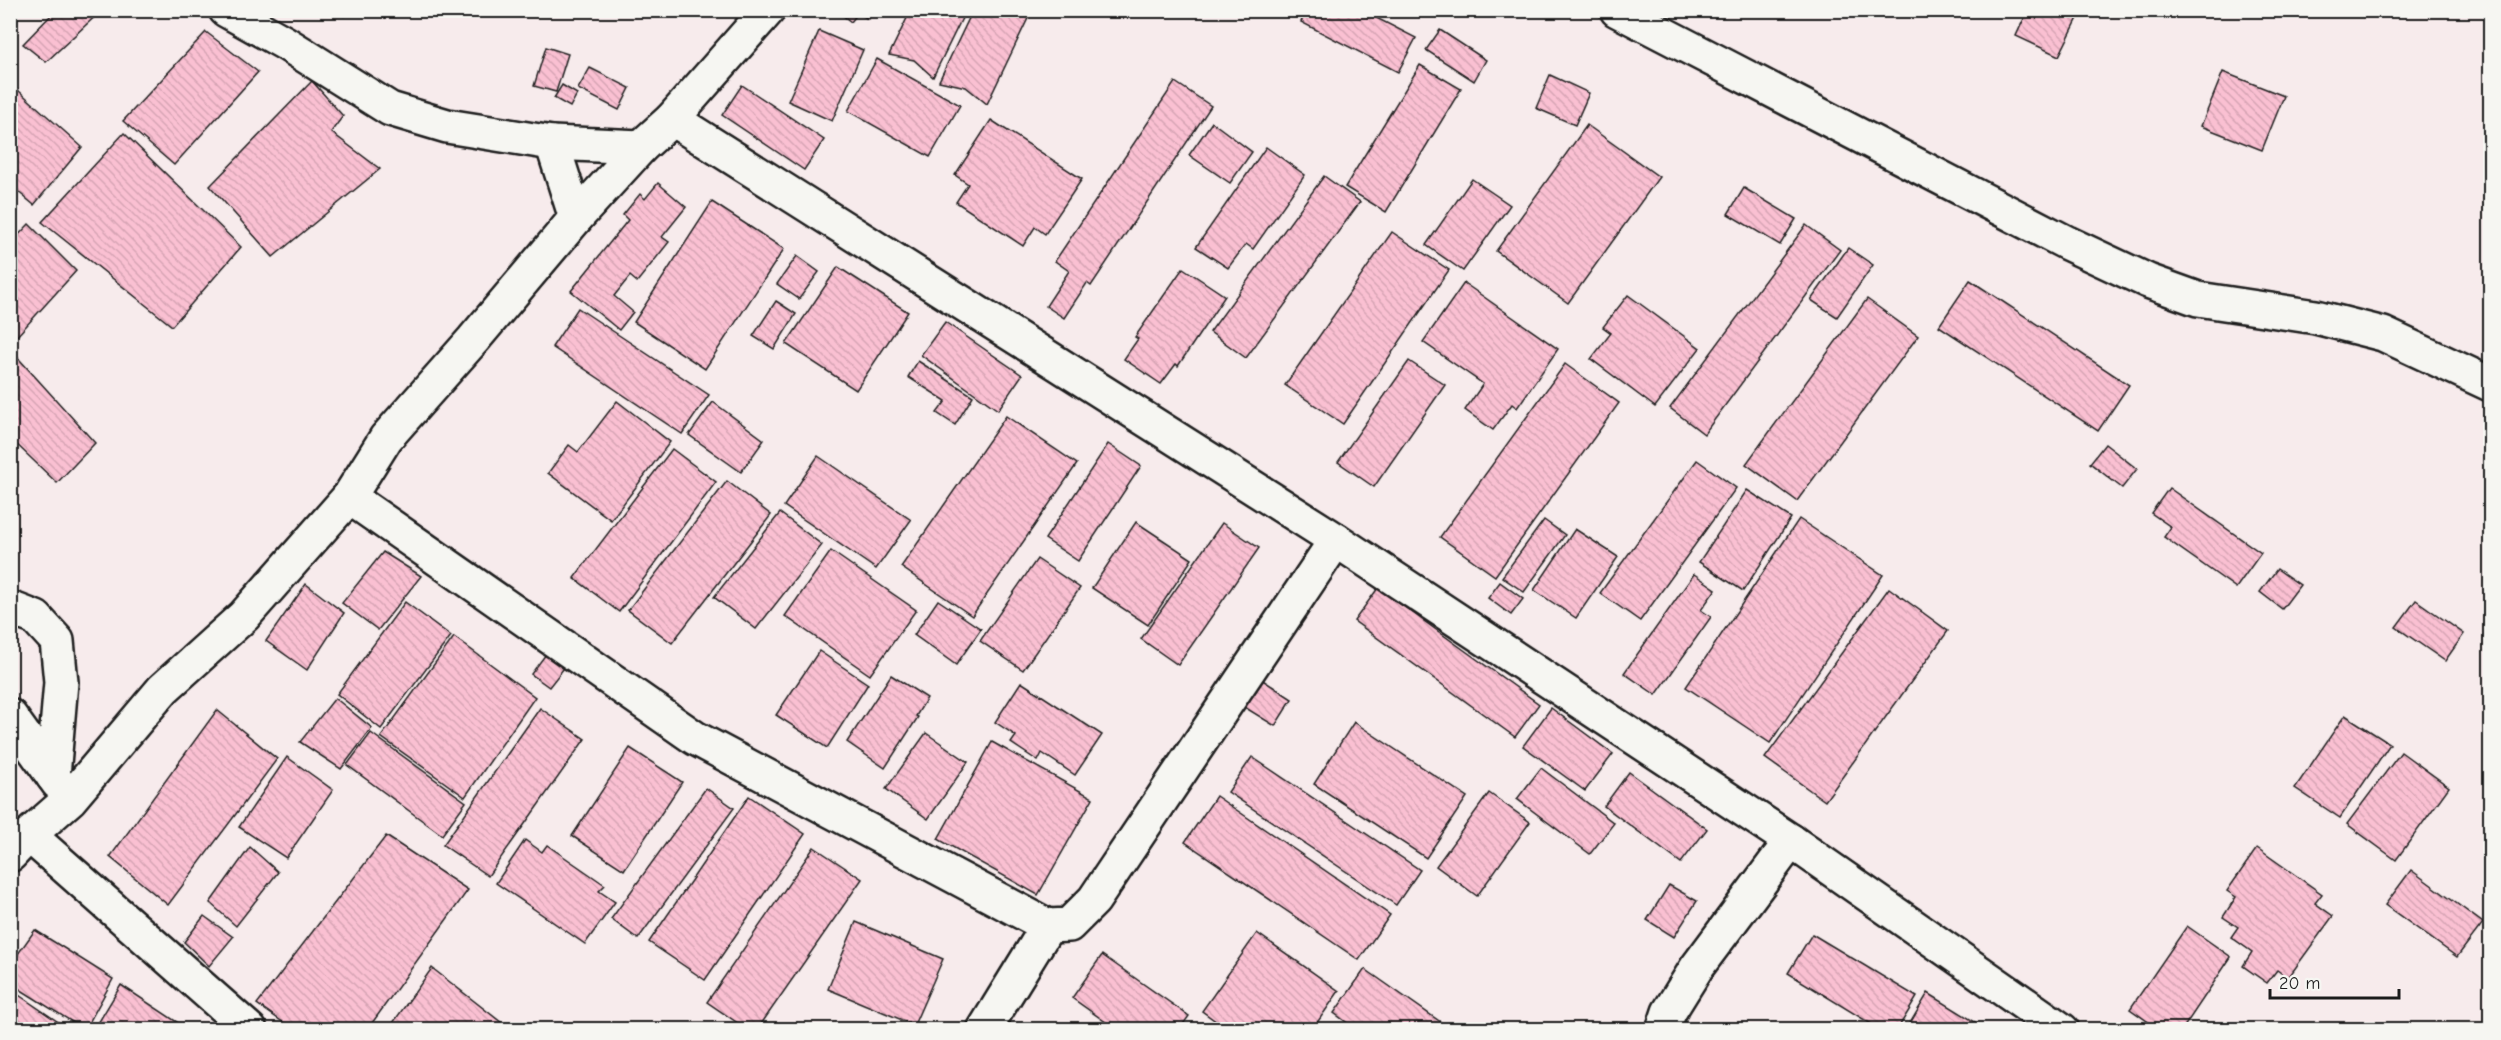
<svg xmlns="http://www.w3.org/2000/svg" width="2501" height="1040" viewBox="0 0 2501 1040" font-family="'Comic Neue',sans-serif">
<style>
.building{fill:url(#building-back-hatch);stroke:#1c1c1c;stroke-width:1.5}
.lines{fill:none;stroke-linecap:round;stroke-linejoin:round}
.minor-casing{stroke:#1c1c1c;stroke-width:38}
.minor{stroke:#f6f6f2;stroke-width:33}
</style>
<defs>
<pattern id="building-back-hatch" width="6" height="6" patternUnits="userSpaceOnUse" patternTransform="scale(1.5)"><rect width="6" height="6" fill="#fac0d2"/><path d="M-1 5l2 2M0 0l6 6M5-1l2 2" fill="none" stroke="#d6a4b4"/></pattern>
</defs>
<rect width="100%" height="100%" fill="#f7ebec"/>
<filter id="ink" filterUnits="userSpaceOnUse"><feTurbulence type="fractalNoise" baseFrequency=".0167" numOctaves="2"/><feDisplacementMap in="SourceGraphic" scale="12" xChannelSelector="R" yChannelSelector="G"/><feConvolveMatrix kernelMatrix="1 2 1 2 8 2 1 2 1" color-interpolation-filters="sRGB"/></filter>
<g filter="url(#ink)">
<!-- building -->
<g class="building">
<path d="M 56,10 L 102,10 L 46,62 L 23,44 Z"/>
<path d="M 335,10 L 348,10 L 344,16 Z"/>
<path d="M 836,10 L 873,10 L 868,19 L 858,13 L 851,22 Z"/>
<path d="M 911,10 L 966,10 L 933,77 L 914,60 L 889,55 Z"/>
<path d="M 973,10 L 1032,10 L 987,104 L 966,87 L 939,81 Z"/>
<path d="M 1307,10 L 1361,10 L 1416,38 L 1398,72 L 1301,22 Z"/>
<path d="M 2028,10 L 2066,10 L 2079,16 L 2059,56 L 2016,36 Z"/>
<path d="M 1440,30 L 1486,60 L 1474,81 L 1426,50 Z"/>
<path d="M 819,31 L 863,50 L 832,121 L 788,101 Z"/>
<path d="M 206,32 L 258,72 L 174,165 L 123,121 Z"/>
<path d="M 546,47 L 568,54 L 556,92 L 534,86 Z"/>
<path d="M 877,59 L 960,105 L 930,157 L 848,111 Z"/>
<path d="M 1420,65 L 1461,89 L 1386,212 L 1345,187 Z"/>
<path d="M 590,68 L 630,88 L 619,110 L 578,89 Z"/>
<path d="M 2223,72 L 2284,96 L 2262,150 L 2201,126 Z"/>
<path d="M 1550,75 L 1589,93 L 1575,125 L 1536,108 Z"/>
<path d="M 312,81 L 343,116 L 331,132 L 380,169 L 273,257 L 210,186 Z"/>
<path d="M 1175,82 L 1211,106 L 1091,286 L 1087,283 L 1064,318 L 1046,306 L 1069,271 L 1055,261 Z"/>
<path d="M 10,83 L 82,147 L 34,205 L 10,185 Z"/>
<path d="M 562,85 L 577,94 L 570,107 L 554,98 Z"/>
<path d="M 742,85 L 824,140 L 804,170 L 722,115 Z"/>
<path d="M 991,120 L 1082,179 L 1045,234 L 1035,227 L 1023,246 L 956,202 L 968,184 L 955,175 Z"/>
<path d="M 1212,122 L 1252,152 L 1230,183 L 1189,155 Z"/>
<path d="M 1587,125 L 1659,177 L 1568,303 L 1496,251 Z"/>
<path d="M 124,133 L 241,247 L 172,326 L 42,222 Z"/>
<path d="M 1266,147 L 1305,175 L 1253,249 L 1246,244 L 1228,268 L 1196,247 Z"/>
<path d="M 1324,176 L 1360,202 L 1246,358 L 1210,332 Z"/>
<path d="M 1472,179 L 1510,205 L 1463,271 L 1426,245 Z"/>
<path d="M 658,183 L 686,207 L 662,237 L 669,242 L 637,282 L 630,276 L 614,296 L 633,312 L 619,330 L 571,291 L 628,220 L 623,215 L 640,194 L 645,199 Z"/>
<path d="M 1744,188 L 1796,219 L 1780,245 L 1728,214 Z"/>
<path d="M 712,202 L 784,249 L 705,369 L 634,322 Z"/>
<path d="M 29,224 L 76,271 L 17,336 L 10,330 L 10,244 Z"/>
<path d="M 1806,225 L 1840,250 L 1704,434 L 1670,408 Z"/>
<path d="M 1392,232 L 1449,270 L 1343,424 L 1285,385 Z"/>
<path d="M 1848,248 L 1873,265 L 1837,317 L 1811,300 Z"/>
<path d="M 797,256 L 819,272 L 799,299 L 777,284 Z"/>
<path d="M 838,267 L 908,312 L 856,390 L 786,344 Z"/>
<path d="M 1183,268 L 1225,296 L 1178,366 L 1176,364 L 1161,384 L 1124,359 L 1138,339 L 1135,337 Z"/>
<path d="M 1970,280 L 2129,385 L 2098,431 L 1939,326 Z"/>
<path d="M 1464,283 L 1558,349 L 1517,408 L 1512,404 L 1493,430 L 1465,410 L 1483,384 L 1423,342 Z"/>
<path d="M 1628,295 L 1700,348 L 1655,407 L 1591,359 L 1611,333 L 1603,327 Z"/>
<path d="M 1867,299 L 1918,336 L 1797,501 L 1746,464 Z"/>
<path d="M 776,301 L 796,314 L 774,349 L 753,336 Z"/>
<path d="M 578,308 L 709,395 L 682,434 L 552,347 Z"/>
<path d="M 945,322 L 1022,375 L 998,410 L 921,355 Z"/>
<path d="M 10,349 L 95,443 L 57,483 L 10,438 Z"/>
<path d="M 918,361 L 973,396 L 955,425 L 937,413 L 946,401 L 908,377 Z"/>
<path d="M 1409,361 L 1445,385 L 1374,487 L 1338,462 Z"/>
<path d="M 1565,364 L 1619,403 L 1495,576 L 1440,537 Z"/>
<path d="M 617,401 L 670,442 L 611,520 L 548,473 L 569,445 L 578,452 Z"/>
<path d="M 713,402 L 764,440 L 741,472 L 689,435 Z"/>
<path d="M 1006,416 L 1077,464 L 972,616 L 901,567 Z"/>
<path d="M 1108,444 L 1141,466 L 1078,561 L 1045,539 Z"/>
<path d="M 2105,444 L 2137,469 L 2122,488 L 2090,463 Z"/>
<path d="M 672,449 L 716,482 L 619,612 L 574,578 Z"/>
<path d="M 818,456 L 911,520 L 876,569 L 784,506 Z"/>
<path d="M 1697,460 L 1736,488 L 1640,621 L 1600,593 Z"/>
<path d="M 727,481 L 771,515 L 672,643 L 628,610 Z"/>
<path d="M 2169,488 L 2261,553 L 2236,588 L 2164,537 L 2171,527 L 2151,513 Z"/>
<path d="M 1747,490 L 1791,518 L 1743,591 L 1699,562 Z"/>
<path d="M 780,513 L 822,545 L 756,629 L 714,597 Z"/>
<path d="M 1799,519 L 1883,575 L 1770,743 L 1686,687 Z"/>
<path d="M 1544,520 L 1565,535 L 1524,592 L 1502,577 Z"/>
<path d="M 1136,522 L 1192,559 L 1148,625 L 1092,588 Z"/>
<path d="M 1222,523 L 1259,548 L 1178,665 L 1141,639 Z"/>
<path d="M 1575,529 L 1618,557 L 1576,618 L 1534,590 Z"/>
<path d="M 831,551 L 916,610 L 870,675 L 785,616 Z"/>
<path d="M 383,552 L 421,576 L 378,630 L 342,603 Z"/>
<path d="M 1037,559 L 1080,588 L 1023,670 L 980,641 Z"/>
<path d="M 2277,569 L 2300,585 L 2282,609 L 2260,592 Z"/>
<path d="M 1694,574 L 1716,589 L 1701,610 L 1711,617 L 1656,695 L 1624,673 Z"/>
<path d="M 1500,582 L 1523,599 L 1511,615 L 1488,598 Z"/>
<path d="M 306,584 L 344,613 L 307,670 L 266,641 Z"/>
<path d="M 1378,588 L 1539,704 L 1515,737 L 1354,621 Z"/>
<path d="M 1889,588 L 1948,631 L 1825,801 L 1765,758 Z"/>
<path d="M 938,600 L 981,629 L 956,665 L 914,635 Z"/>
<path d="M 2416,600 L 2464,634 L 2445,661 L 2396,627 Z"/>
<path d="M 405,602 L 451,636 L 381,729 L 337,694 Z"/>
<path d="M 454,637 L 535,697 L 465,797 L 381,737 Z"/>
<path d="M 819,651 L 868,684 L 827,748 L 776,715 Z"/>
<path d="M 546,654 L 564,668 L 549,687 L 531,674 Z"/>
<path d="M 891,675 L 927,698 L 916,716 L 918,717 L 885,768 L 847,742 Z"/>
<path d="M 1258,677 L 1292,699 L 1275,726 L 1241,705 Z"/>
<path d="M 1021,682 L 1102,735 L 1075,775 L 1042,753 L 1038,761 L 1011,743 L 1016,736 L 995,722 Z"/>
<path d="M 335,698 L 372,728 L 341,769 L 300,742 Z"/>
<path d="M 540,708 L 585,739 L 488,876 L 443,845 Z"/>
<path d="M 1551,708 L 1613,754 L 1585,791 L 1523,746 Z"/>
<path d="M 217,710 L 277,759 L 168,905 L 110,857 Z"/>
<path d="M 2345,715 L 2390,744 L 2340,818 L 2295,788 Z"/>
<path d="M 1354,722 L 1467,797 L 1426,858 L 1314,784 Z"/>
<path d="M 371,733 L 466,802 L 442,835 L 347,765 Z"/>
<path d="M 926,733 L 968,762 L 928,819 L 886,789 Z"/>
<path d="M 992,742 L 1093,798 L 1038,895 L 938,839 Z"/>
<path d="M 630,748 L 682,782 L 624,870 L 572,836 Z"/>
<path d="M 2401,752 L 2449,787 L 2396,860 L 2347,824 Z"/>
<path d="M 287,757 L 333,790 L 286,858 L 239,827 Z"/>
<path d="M 1252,757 L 1420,870 L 1396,905 L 1228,792 Z"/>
<path d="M 1541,768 L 1614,823 L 1590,854 L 1517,799 Z"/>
<path d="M 1629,772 L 1707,829 L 1681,863 L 1604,806 Z"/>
<path d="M 706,788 L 734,808 L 638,939 L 611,919 Z"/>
<path d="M 1489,793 L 1530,822 L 1477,896 L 1436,866 Z"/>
<path d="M 749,796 L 805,834 L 705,980 L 649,942 Z"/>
<path d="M 1216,796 L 1390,915 L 1359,960 L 1185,842 Z"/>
<path d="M 386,836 L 468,890 L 367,1030 L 294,1030 L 257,1004 Z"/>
<path d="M 525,840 L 542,852 L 547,845 L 605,885 L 599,891 L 615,902 L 585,944 L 496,883 Z"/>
<path d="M 250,847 L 278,872 L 236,926 L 210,903 Z"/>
<path d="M 814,847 L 862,879 L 757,1030 L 748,1030 L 707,1002 Z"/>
<path d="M 2257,848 L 2322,894 L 2315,903 L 2333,916 L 2288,978 L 2277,970 L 2267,983 L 2243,966 L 2252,952 L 2231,937 L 2238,927 L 2223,917 L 2236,897 L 2227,891 Z"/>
<path d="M 2411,870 L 2483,923 L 2457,957 L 2385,905 Z"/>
<path d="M 1669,885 L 1697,901 L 1674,937 L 1647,920 Z"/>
<path d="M 204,916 L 233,937 L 209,966 L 184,942 Z"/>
<path d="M 856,922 L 943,959 L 914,1025 L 828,989 Z"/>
<path d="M 2187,926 L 2231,957 L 2182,1030 L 2160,1030 L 2130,1009 Z"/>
<path d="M 35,930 L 113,979 L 85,1030 L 10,983 L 10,965 Z"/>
<path d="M 1257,933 L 1339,991 L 1312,1030 L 1228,1030 L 1202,1011 Z"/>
<path d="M 1812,934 L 1917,997 L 1897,1030 L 1881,1030 L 1788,973 Z"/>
<path d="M 1102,955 L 1189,1016 L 1179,1030 L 1117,1030 L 1072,998 Z"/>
<path d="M 432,968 L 502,1023 L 498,1030 L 388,1030 Z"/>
<path d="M 1365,969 L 1452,1030 L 1357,1030 L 1334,1013 Z"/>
<path d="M 121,985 L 189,1030 L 94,1030 Z"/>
<path d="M 10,989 L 70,1030 L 10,1030 Z"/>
<path d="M 1928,993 L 1988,1030 L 1906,1030 Z"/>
</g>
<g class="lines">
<!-- minor casing -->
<g class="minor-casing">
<g id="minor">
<path d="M 226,10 L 285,43 L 390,109 L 447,126 L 552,143 L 641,147"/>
<path d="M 1617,10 L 2067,243 L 2148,281 L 2198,299 L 2316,317 L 2383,334 L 2490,384"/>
<path d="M 672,119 L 1336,540 L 1791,841 L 2062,1030"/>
<path d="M 552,143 L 576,218"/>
<path d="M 349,497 L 695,738 L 1048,926 L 1069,925 L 1094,900 L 1336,540"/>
<path d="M 10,608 L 36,618 L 57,641 L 61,682 L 53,776"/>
<path d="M 10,716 L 58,783"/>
<path d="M 29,835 L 250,1030"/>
<path d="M 10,855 L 29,835 L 70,799 L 163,689 L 244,616 L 349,497 L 386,438 L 473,340 L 576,218 L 641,147 L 672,119 L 768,10"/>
<path d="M 984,1030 L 1048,926"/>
<path d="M 1663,1030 L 1669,1012 L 1697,967 L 1791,841"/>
</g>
</g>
<!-- minor -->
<use href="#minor" class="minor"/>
</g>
</g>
<!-- margin -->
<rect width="2501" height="1040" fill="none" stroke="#f6f6f2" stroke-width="36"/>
<rect x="18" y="18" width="2465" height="1004" fill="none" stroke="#1c1c1c" stroke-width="2" filter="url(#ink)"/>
<!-- scale -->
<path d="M2270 989v9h129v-9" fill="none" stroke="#1c1c1c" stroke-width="3"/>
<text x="2279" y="989" font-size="18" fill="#1c1c1c" stroke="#f6f6f2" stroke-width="4.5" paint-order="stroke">20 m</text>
</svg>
